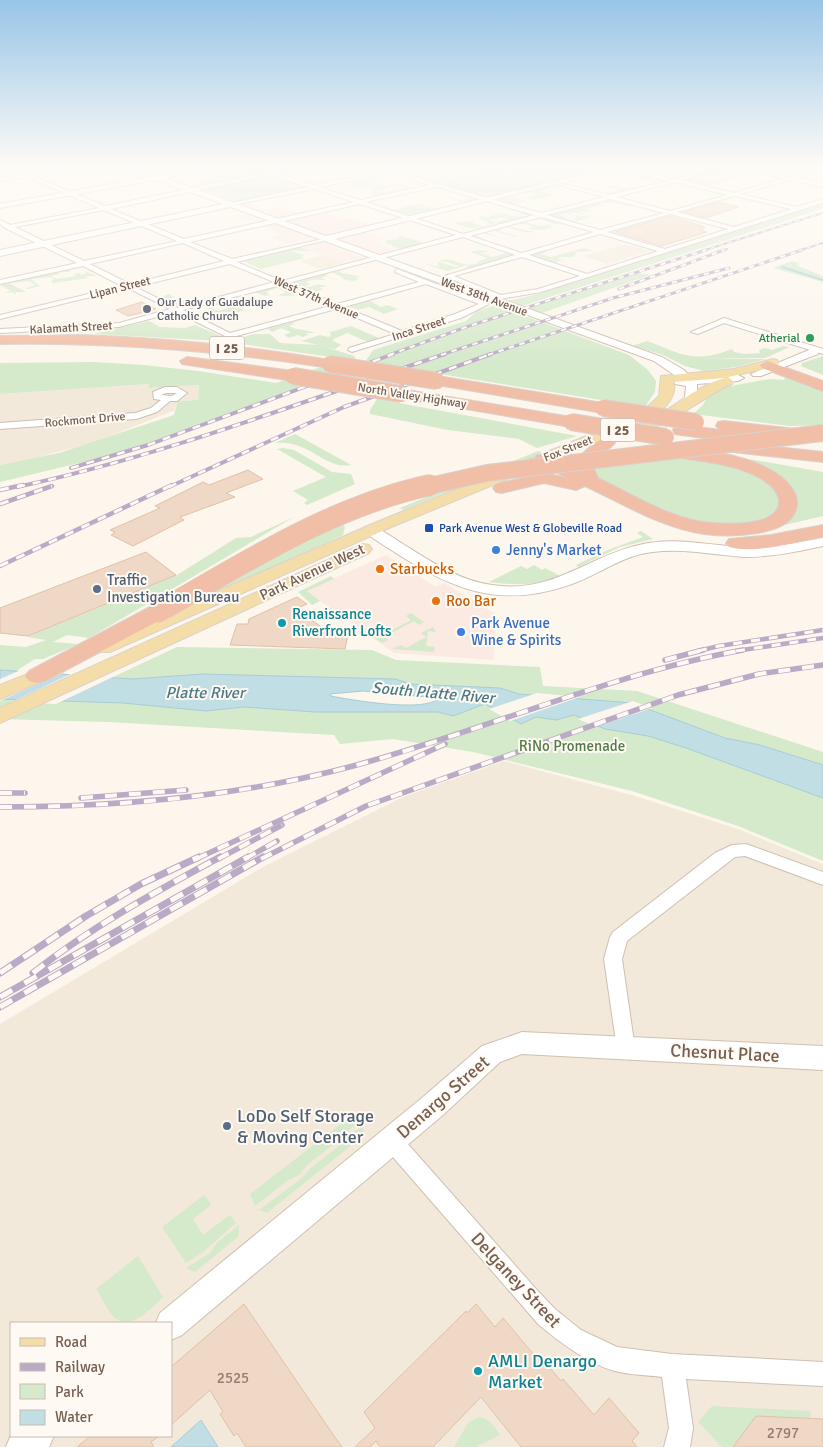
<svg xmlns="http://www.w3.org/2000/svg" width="823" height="1447" viewBox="0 0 823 1447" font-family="Signika,sans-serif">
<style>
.residential{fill:#f3e9db;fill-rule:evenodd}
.commercial{fill:#fbeae1}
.green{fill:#d5e9cb}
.water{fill:#c1dee5;stroke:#a8ccd6;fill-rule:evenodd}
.pier{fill:#fcf6ec}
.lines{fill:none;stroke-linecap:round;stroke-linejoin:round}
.stream{stroke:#a8ccd6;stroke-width:2}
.building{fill:#efd8c5;stroke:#e1c0a7}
.street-casing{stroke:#cebfb2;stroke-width:2}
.secondary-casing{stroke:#d0c0b0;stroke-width:2}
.primary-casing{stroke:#d9d2ce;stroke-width:2}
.highway-casing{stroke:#d9d2ce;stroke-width:2}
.street{fill:#fff;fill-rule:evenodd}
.secondary{fill:#fff;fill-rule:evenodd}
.primary{fill:#f5ddaa;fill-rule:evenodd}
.highway{fill:#f1bfa8;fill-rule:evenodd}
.rail-far5-casing{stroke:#baaac6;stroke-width:2}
.rail-far4-casing{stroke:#baaac6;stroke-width:3}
.rail-far3-casing{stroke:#baaac6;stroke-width:4}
.rail-far2-casing{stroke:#baaac6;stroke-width:4.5}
.rail-far1-casing{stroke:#baaac6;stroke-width:5.5}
.rail-casing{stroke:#baaac6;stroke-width:7}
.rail-far5{stroke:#fefaf3;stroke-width:1;stroke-dasharray:4.5;stroke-linecap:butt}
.rail-far4{stroke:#fefaf3;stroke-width:2;stroke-dasharray:5.5;stroke-linecap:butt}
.rail-far3{stroke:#fefaf3;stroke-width:2.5;stroke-dasharray:8;stroke-linecap:butt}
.rail-far2{stroke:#fefaf3;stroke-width:3;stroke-dasharray:9;stroke-linecap:butt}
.rail-far1{stroke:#fefaf3;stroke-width:4;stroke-dasharray:12;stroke-linecap:butt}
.rail{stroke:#fefaf3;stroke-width:5;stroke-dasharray:14;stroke-linecap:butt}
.highway-bridge-far1-casing{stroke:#d9d2ce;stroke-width:18;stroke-linecap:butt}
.highway-bridge-casing{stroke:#d9d2ce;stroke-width:22;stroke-linecap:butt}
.highway-bridge-far1{stroke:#f1bfa8;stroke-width:16}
.highway-bridge{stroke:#f1bfa8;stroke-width:21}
.worship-dot{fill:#6b7280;stroke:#fefaf3;stroke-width:2}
.leisure-dot{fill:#2e9e5b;stroke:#fefaf3;stroke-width:2}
.transit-dot{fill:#1a4fb4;stroke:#fefaf3;stroke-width:2}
.shop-dot{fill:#3f7fe0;stroke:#fefaf3;stroke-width:2}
.food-dot{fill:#e8710a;stroke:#fefaf3;stroke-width:2}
.service-dot{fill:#5c6f8a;stroke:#fefaf3;stroke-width:2}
.culture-dot{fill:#0f9aa8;stroke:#fefaf3;stroke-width:2}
.labels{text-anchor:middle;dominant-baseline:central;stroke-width:4;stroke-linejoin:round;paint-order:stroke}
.far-street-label{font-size:12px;fill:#765f50;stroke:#fefaf3}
.far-worship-label{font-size:12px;fill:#5b616d;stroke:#fefaf3;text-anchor:start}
.far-leisure-label{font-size:12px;fill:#27864d;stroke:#fefaf3;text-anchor:end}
.far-transit-label{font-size:12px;fill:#164399;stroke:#fefaf3;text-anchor:start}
.shield{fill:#fefaf3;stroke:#9f8e81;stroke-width:1}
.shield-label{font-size:14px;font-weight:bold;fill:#765f50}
.shop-label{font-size:15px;fill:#366cbe;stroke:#fefaf3;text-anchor:start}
.food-label{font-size:15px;fill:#c56008;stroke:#fefaf3;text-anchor:start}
.street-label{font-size:15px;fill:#765f50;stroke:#fefaf3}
.service-label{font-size:15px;fill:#4e5e75;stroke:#fefaf3;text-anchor:start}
.culture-label{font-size:15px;fill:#0d838f;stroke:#fefaf3;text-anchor:start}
.park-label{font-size:15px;fill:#547b48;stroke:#fefaf3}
.near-number-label{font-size:15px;fill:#947d6d}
.water-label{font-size:16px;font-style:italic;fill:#4b7a87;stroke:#fefaf3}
.near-street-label{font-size:18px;fill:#765f50;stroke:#fefaf3}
.near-service-label{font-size:18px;fill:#4e5e75;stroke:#fefaf3;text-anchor:start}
.near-culture-label{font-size:18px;fill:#0d838f;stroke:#fefaf3;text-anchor:start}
</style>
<rect width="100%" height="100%" fill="#fcf6ec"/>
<!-- residential -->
<g class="residential">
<path d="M 626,244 L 651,251 L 607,264 L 582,256 Z"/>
<path d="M 323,255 L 344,263 L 320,269 L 300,261 Z"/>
<path d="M 150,384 L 150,388 L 199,385 L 198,400 L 178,401 L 175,410 L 95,442 L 27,460 L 0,465 L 0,394 Z"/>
<path d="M 504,761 L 635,796 L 738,829 L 823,864 L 823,1447 L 0,1447 L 0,1024 L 261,868 L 403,797 ZM 11,1323 L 171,1323 L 171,1436 L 11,1436 Z"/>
</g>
<!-- commercial -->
<g class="commercial">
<path d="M 248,203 L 266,210 L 281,206 L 309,216 L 326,212 L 342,218 L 354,219 L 372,225 L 357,229 L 385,239 L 373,242 L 395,250 L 379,254 L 326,235 L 287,244 L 270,237 L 282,234 L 236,216 L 261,211 L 243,204 Z"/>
<path d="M 322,242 L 364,258 L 343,263 L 300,247 Z"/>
<path d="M 386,555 L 436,587 L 444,583 L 497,615 L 493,660 L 394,653 L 306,591 Z"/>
</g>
<!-- green -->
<g class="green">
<path d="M 243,168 L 251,168 L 263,172 L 199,186 L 197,185 L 201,184 L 200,182 L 187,180 C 197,178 208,181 214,180 L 205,178 L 220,176 L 213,178 L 220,181 L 230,179 L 226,177 L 233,176 L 215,174 L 237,170 L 254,172 Z"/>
<path d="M 483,168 L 579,168 L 593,172 L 612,168 L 485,197 L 445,186 L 449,183 L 434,183 L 417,178 L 432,174 L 444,176 L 446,180 L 451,180 L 456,188 L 451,178 L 461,175 L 451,175 Z"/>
<path d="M 385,173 L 405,178 L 385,174 L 370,177 L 370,179 L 389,182 L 373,181 L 375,185 L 345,189 L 349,191 L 334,189 L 339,191 L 354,185 L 348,183 L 326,187 Z"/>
<path d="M 268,174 L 308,187 L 236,202 L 230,200 L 236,191 L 229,199 L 201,189 Z"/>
<path d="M 645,175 L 666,180 L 666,181 L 612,195 L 606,193 L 620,190 L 608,188 L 612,185 L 623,189 L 626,188 L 619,186 L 629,188 L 651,184 L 648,182 L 651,181 L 630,178 Z"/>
<path d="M 393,183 L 416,187 L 426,185 L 422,183 L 429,184 L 427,184 L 429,185 L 378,197 L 369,192 L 373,191 L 371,187 L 383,185 L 394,187 L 374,191 L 383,192 L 406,187 L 389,185 Z"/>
<path d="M 554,185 L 538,192 L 555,194 L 544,198 L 534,199 L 535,200 L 526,198 L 538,195 L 529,191 L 526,193 L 533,195 L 522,193 L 509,196 L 528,202 L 512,203 L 518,205 L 513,206 L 493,201 Z"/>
<path d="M 447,196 L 463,201 L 470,199 L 464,197 L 478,200 L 414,215 L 390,210 C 405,209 414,201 426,205 L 420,207 L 441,208 L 464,203 L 445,197 Z"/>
<path d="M 607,199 L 633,205 C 624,208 615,200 601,204 L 603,205 L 585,209 L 593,211 L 577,211 L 584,214 L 568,212 L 574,215 L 591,217 L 573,222 L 568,220 L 575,221 L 576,216 L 565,213 L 560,215 L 568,219 L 561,220 L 547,216 Z"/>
<path d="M 823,204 L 823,208 L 791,219 L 522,306 L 507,301 L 534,295 Z"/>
<path d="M 511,208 L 532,215 L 531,216 L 500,224 L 494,223 L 494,224 L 475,229 L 453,223 L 474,221 L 477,221 L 472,223 L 483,226 L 490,224 L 478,217 L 482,216 L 486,218 L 498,214 L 494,213 L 511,215 L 488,220 L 497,222 L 508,219 L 502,217 C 512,215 519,218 529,216 L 508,209 Z"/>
<path d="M 542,218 L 561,223 L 549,225 L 553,227 L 544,230 L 528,229 L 533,226 L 525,224 L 507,226 L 535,232 C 522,235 512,225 500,228 L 502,229 L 499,231 L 517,236 L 515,237 L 492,230 L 486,232 L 498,237 L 482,233 L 473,235 L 493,243 L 471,236 L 472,235 L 524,222 L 539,226 L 554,224 L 541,219 L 526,222 Z"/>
<path d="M 401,236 L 422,242 L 419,244 L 434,241 L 392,251 L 400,249 L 387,244 L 386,240 L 400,239 L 397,237 Z"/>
<path d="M 300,246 L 304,246 L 299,247 L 310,251 L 290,251 L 304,255 L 300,257 L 305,258 L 261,269 L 240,260 Z"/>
<path d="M 584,248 L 595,251 L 574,252 L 577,254 L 573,256 L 575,257 L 560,257 L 557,259 L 563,260 L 554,263 L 543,258 L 529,255 L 544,250 L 548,251 L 541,254 L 551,257 Z"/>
<path d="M 480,250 L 489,251 L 481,253 L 493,257 L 506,253 L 513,255 L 468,268 L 465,267 L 469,266 L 467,265 L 447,271 L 425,264 L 441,267 L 437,264 L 439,263 L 436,261 L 456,267 L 459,266 L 439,260 C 456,256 460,269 479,263 L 476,262 L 487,258 L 470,252 Z"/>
<path d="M 792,261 L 799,263 L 798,266 L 823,276 L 823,282 L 773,268 Z"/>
<path d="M 351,266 L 340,270 L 340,272 C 347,275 353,274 360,277 L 356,278 L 359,279 L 353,281 L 341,279 L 344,278 L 331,272 L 327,274 L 327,276 L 344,283 L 326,276 L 321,278 L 326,280 C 318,280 314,279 305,282 L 310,284 L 305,286 L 309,287 L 319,284 L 328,287 L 319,287 L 323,289 L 315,292 L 291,282 Z"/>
<path d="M 77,267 L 79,268 L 70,270 L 70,272 L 59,272 L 60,274 L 51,276 L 57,279 L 76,276 L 74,274 L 79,273 L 82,275 L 87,273 L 83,270 L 96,276 L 85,276 L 88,278 L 53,283 L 51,281 L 55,279 L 50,277 L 31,279 L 42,288 L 39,286 L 28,289 L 26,288 L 36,285 L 29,281 L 9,283 L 26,292 L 15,292 L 16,295 L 12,292 L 7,293 L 5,293 L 11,291 L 0,285 Z"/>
<path d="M 637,273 L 650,275 L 542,313 L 527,308 Z"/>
<path d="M 276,286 L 283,286 L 304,295 L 282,296 L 279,295 L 286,292 L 277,288 L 266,292 L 270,295 L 264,296 L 255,292 L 227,299 Z"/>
<path d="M 169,294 C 175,297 170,298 177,300 C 189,304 216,295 230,294 L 181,307 L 161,297 Z"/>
<path d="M 225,299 L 230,301 L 210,307 L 218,311 L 240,305 L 242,306 L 239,308 L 245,310 L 229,315 L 225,313 L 214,318 L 202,312 L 210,310 L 204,306 L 186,309 Z"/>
<path d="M 368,300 L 381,307 L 387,305 L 398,309 L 384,314 L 369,307 L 358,310 L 348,306 Z"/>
<path d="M 496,305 L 629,355 L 648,370 L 656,381 L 655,392 L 645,407 L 366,362 L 365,362 L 148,443 L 104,457 L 0,482 L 0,465 L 59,453 L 174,415 L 178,401 L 198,400 L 199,385 L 149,388 L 149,384 L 0,394 L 0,363 L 94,362 L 144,365 L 198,371 L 276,383 L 344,359 L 221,341 L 94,334 C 112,329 129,326 149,321 L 160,327 L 185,328 L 195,325 L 225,338 L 240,338 L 254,334 L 270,334 L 280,343 L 320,345 L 354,356 L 357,361 L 365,362 L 373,350 L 466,321 L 477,311 Z"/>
<path d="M 333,310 L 292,323 L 294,324 L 289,326 C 298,331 306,329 315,333 L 305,333 L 309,335 L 302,337 L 298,335 L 289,338 L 284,335 L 291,332 L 281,328 L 272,332 L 267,329 Z"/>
<path d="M 351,326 L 379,338 L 368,342 L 347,333 L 332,340 L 341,345 L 335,349 L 301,341 L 320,335 L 328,337 L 331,336 L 330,332 Z"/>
<path d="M 647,341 C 678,352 692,365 732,349 L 734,352 L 745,354 L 760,353 L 759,350 L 765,348 L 772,350 L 783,346 L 790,347 L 765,358 L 695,359 L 766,359 L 736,367 L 704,371 L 685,366 L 661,354 L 632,346 Z"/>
<path d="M 823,356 L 823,375 L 801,366 L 802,363 Z"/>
<path d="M 785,377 L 823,388 L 823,425 L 790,426 L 693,414 L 703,405 L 708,396 L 725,387 L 770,379 L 784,380 Z"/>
<path d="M 377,399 L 577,436 L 537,448 L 519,439 L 448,430 L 370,414 L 370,410 Z"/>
<path d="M 295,434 L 351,465 C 325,470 309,439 275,443 Z"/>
<path d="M 283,448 L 294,450 L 332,472 L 351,474 L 355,484 L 307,505 L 304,503 L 308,500 L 293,491 L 326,477 L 277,449 Z"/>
<path d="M 538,451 L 542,453 L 403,510 L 400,508 Z"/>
<path d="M 703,451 L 823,472 L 823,516 L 763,530 L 779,524 L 788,486 Z"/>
<path d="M 678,454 L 747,469 L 777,488 L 782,503 L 774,514 L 749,524 L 707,525 L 667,514 L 602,481 L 593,475 L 587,465 Z"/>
<path d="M 294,517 L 89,638 L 67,635 L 53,642 L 79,644 L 43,659 L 35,659 L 16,671 L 0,670 L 0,645 L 26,647 L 46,640 L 27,637 L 177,575 L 236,538 L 251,537 Z"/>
<path d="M 342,524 L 345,527 L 343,535 L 142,627 L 282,547 Z"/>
<path d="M 641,531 L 653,539 L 620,547 L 578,567 L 576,565 L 608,550 L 643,537 L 637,533 Z"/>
<path d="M 534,565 L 542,570 L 545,568 L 560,576 C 538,586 513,585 489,582 L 521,566 L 527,569 Z"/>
<path d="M 331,576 L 334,579 L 307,591 L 320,601 L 312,605 L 298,592 Z"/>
<path d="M 411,613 L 424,622 L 419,625 L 414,621 L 384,637 L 388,640 L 382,643 L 370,635 L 376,632 L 381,636 L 411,620 L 406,616 Z"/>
<path d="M 433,627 L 436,632 L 428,631 L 426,646 L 435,647 L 434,652 L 392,649 L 401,645 L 406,648 L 426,637 L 421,633 Z"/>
<path d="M 177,647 L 372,650 L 396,660 L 540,667 L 543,686 L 637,691 L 823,752 L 823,765 L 760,745 L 725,738 L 632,703 L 518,694 L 500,688 L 411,684 L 395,679 L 203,674 L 133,679 L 113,677 Z"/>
<path d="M 0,699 L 123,703 L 206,711 L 244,707 L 315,712 L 438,712 L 453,716 L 485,704 L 521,724 L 536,717 L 556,720 L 574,715 L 605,729 L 648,736 L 686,748 L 823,798 L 823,861 L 738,826 L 632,791 L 473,752 L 393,739 L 340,744 L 334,735 L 108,722 L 0,719 Z"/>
<path d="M 351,1116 L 359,1123 L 344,1133 L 335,1143 L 307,1165 L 300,1174 L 287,1181 L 255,1206 L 250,1194 Z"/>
<path d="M 363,1126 L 364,1135 L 267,1213 L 259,1210 L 302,1178 L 311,1168 L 340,1145 L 348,1135 Z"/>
<path d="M 204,1195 L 211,1205 L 193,1219 L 203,1235 L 230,1215 L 236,1223 L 203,1252 L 186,1263 L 162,1227 Z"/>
<path d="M 239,1225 L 239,1236 L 195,1272 L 186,1268 L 210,1253 L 218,1242 Z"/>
<path d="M 138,1256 L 163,1297 C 152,1307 133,1330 116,1319 C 108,1313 102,1297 96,1289 Z"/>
<path d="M 712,1406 L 810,1411 L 811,1418 L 756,1417 L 733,1447 L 722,1447 L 698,1422 Z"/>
<path d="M 479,1417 C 490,1419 494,1426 500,1435 L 476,1447 L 454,1447 L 468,1423 Z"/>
</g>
<!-- water -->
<g class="water">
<path d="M 0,670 L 133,679 L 203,674 L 395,679 L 411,684 L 500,688 L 519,694 L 632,703 L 725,738 L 760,745 L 823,765 L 823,798 L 686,748 L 648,736 L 605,729 L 574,715 L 556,720 L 536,717 L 521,724 L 485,704 L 453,716 L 438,712 L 315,712 L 244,707 L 206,711 L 123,703 L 0,699 ZM 363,691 L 439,698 C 426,713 351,700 331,696 L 330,694 Z"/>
<path d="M 201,1420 L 218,1447 L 171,1447 Z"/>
</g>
<!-- pier -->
<g class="pier">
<path d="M 23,669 L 65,672 L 0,701 L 0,679 Z"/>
<path d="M 75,672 L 117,675 L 56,704 L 11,702 Z"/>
<path d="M 537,693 L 580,697 L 510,721 L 489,709 Z"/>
<path d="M 633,701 L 652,708 L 596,727 L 578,719 Z"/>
</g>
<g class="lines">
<!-- stream -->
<path class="stream" d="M 782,267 L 823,280"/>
</g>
<!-- building -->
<g class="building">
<path d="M 724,170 L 745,174 L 708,185 L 688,180 Z"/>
<path d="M 718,202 L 739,207 L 706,218 L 684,212 Z"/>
<path d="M 670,216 L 705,227 L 700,230 L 707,232 L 662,246 L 615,232 Z"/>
<path d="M 142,302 L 156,309 L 128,316 L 116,310 Z"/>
<path d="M 248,470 L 263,479 L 226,493 L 235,497 L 180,517 L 184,520 L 133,546 L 111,535 L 115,532 L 110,530 L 160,508 L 155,506 L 203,482 L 209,485 Z"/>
<path d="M 146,552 L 176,575 L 28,636 L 0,633 L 0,608 Z"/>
<path d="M 297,597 L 307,604 L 296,609 L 330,633 L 348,635 L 345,649 L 230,645 L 237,624 L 248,624 L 249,619 Z"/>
<path d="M 244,1304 L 332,1433 L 342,1447 L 246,1447 L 237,1433 L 234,1436 L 220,1414 L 223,1412 L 210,1390 L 171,1425 L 171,1367 Z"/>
<path d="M 476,1304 L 495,1327 L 503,1318 L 541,1363 L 544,1361 L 561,1381 L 563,1379 L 594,1415 L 609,1398 L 639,1433 L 632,1441 L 637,1447 L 521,1447 L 481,1397 L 433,1447 L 380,1447 L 376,1441 L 370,1447 L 355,1447 L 375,1428 L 364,1412 L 466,1311 L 467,1313 Z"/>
<path d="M 756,1416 L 823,1419 L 823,1447 L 733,1447 Z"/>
<path d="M 90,1436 L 159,1436 L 151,1442 L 154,1447 L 77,1447 Z"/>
</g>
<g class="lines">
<!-- street casing -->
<g class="street-casing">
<g id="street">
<path d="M 8,168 L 14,168 L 28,174 L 72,168 L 33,176 L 105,206 L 265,173 L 253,168 L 271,172 L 299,168 L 277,173 L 314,185 L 382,171 L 375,168 L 383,168 L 541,213 L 604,197 L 554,184 L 554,182 L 610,195 L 668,181 L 619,168 L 674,179 L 724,168 L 681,180 L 734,193 L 784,178 L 741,168 L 791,177 L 823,168 L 823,171 L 797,178 L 823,183 L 823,187 L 791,180 L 740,194 L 797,207 L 823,199 L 823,203 L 541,292 L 500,299 L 444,276 L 515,255 L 463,237 L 288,283 L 337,304 L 419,282 L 395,272 L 397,269 L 489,304 L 461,318 L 352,352 L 348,350 L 349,348 L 395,334 L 336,309 L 229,338 L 176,312 L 119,327 L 0,333 L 0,329 L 119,323 L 170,309 L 128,288 L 0,319 L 0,315 L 122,286 L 83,266 L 0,284 L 0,280 L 77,263 L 5,228 L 0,224 L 0,220 L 10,225 L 99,208 L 27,177 L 0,182 L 0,178 L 22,175 ZM 388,173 L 430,185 L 360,200 L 320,187 ZM 270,175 L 308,187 L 231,203 L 229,206 L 314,189 L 354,202 L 184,239 L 111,209 ZM 674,182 L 727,195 L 670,211 L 617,197 ZM 437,187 L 534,215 L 463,234 L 366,202 ZM 734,196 L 791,209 L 734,227 L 677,212 ZM 610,199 L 664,213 L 600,230 L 547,215 ZM 360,204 L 456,235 L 282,281 L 237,262 L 327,240 L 327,238 L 232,259 L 190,242 ZM 104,210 L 177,241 L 84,261 L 15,227 ZM 670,214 L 728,229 L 665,249 L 607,232 ZM 541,217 L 594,232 L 522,253 L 470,236 ZM 600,234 L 658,251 L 587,274 L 529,255 ZM 183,243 L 224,261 L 130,284 L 90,264 ZM 522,257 L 580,276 L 538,289 L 501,295 L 454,276 ZM 230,264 L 274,282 L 178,308 L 135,287 ZM 426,284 L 479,304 L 455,314 L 402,331 L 344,307 ZM 281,285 L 330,306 L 230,333 L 183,310 Z"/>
<path d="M 724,318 L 823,349 L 823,354 L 724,323 L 698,334 L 691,332 Z"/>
<path d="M 177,387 L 187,393 L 177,401 L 170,401 L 157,412 L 136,419 L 0,429 L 0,423 L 135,413 L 151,408 L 161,400 L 154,399 L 153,392 L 165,387 ZM 166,393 L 177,393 L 172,396 L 161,395 Z"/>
<path d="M 746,844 L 823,872 L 823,885 L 745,856 L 735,857 L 627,941 L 622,959 L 635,1049 L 633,1055 L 626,1057 L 619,1055 L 617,1049 L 604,959 L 610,937 L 613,932 L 715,853 L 732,845 Z"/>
<path d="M 392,1131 L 399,1134 L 536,1289 L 555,1309 L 581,1330 L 617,1347 L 672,1354 L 823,1362 L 823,1386 L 686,1379 L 693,1428 L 690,1447 L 664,1447 L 669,1428 L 662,1377 C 647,1375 630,1375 615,1371 C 588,1364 560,1342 539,1325 L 385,1148 L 382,1141 L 385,1134 Z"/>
</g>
</g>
<!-- secondary casing -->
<g class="secondary-casing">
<g id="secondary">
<path d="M 127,168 C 138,168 147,175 157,175 C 174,176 194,168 212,168 L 165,178 L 326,236 L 610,168 L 621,168 L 335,239 L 662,357 L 684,370 L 691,378 L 738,375 L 744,378 L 738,381 L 697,384 L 697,398 L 687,410 L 679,410 L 677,407 L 685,397 L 686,386 L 675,384 L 675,380 L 680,379 L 654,361 L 231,207 L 0,256 L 0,250 L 223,204 L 156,180 L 0,208 L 0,204 L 148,177 Z"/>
<path d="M 814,346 L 819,349 L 818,354 L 761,376 L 753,376 L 751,374 L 809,350 Z"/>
<path d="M 370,526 C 382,529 393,538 403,544 C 430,561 460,581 492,585 C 553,594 584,558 639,545 C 674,536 709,546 744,547 C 771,548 797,543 823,538 L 823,546 C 797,552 771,557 744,557 C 713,555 683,548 653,552 C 623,555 600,574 572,584 C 485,615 436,579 365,533 L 363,530 L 365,527 Z"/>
<path d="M 522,1032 L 823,1046 L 823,1070 L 522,1054 L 500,1062 L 443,1115 L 182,1335 L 171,1340 L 171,1323 L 156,1323 L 160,1313 L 423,1097 L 482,1046 Z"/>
<path d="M 11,1435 L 11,1436 L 54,1436 L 49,1447 L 6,1447 Z"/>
</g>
</g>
<!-- primary casing -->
<g class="primary-casing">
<g id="primary">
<path d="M 773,359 L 777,360 L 779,363 L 777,366 L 728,377 L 733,381 L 732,384 C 712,391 662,431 648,427 L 646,424 L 648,421 C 674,408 696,386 725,378 L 674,382 C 677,399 662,411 650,420 L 389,528 L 110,652 L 96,652 L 93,648 L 96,644 L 377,522 L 640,414 L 659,396 L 661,376 L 734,369 Z"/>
<path d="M 363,544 L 369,545 L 372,549 L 369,553 L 0,723 L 0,708 Z"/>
<path d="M 55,663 L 62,665 L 65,669 L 62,673 L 0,699 L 0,685 Z"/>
</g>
</g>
<!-- highway casing -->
<g class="highway-casing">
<g id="highway">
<path d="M 83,335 C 166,338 248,346 330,360 L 337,364 L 330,368 C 220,351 111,342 0,344 L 0,336 Z"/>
<path d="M 187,357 L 293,371 L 301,376 L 293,381 L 182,364 L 180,361 Z"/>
<path d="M 767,361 L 823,381 L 823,391 L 762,368 L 760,365 Z"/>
<path d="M 437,376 L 603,403 L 611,408 L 603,413 L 432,384 L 429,381 Z"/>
<path d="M 401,389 L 571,417 L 579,422 L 571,427 L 395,397 L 393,394 L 395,391 Z"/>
<path d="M 724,421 L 806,430 L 812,431 L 814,435 L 812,439 L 806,440 L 742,433 L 748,434 L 750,438 L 748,442 L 742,443 L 681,435 L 675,434 L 673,430 L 675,426 L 681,425 L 721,430 L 716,426 L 718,422 Z"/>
<path d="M 606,438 L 612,439 L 615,443 L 592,465 L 598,478 C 631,494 666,516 703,522 C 720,524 781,529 779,500 C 778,490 768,483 760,478 C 729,461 694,462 661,454 L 658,450 L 661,446 L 667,445 C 704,451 749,453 780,476 C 788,482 798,493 797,504 C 795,538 728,537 704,534 C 662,528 623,504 585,486 L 576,490 L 544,483 L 502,493 L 496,492 L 493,488 L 496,484 L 544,473 L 568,478 L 537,463 L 534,459 L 537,455 L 549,455 L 574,467 C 576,457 596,440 606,438 Z"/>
<path d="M 721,441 L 823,452 L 823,462 L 715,450 L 712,446 L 715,442 Z"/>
<path d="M 823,525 L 823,537 C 794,542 758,554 729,547 L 726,543 L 729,539 L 771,535 Z"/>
<path d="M 158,605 L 166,607 L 169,612 L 166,617 L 45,681 L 37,683 L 29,681 L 25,676 L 29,671 L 150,607 Z"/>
</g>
</g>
<!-- street -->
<use href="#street" class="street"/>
<!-- secondary -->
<use href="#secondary" class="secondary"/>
<!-- primary -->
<use href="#primary" class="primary"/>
<!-- highway -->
<use href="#highway" class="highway"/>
<!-- rail-far5 casing -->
<g class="rail-far5-casing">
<g id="rail-far5">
<path d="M 794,222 L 823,213"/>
<path d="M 702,251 L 800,220"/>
<path d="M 721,251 L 727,249"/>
<path d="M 798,251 L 823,243"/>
</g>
</g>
<!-- rail-far4 casing -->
<g class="rail-far4-casing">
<g id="rail-far4">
<path d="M 619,289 L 724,250"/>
<path d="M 389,355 L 469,326 L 706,250"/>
<path d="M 441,355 L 613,298 L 729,268"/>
<path d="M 488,355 L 802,250"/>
</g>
</g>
<!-- rail-far3 casing -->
<g class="rail-far3-casing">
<g id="rail-far3">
<path d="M 71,468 L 148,445 L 393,354"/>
<path d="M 17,487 C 163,456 303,401 445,354"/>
<path d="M 169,487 L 344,407 L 491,354"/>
</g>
</g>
<!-- rail-far2 casing -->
<g class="rail-far2-casing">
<g id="rail-far2">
<path d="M 0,490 L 23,485"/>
<path d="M 0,504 L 52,486"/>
<path d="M 0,566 L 172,485"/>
<path d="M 698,651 L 719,646 L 823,630"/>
<path d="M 736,651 L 823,638"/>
</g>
</g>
<!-- rail-far1 casing -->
<g class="rail-far1-casing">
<g id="rail-far1">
<path d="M 665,660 L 703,650"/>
<path d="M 0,793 L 25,793"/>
<path d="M 81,798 L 186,790"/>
<path d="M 0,807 C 119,807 238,797 353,766 C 484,731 609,674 743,650"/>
<path d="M 196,859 L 445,744"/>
<path d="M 218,859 L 282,825"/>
<path d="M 245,859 L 277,841"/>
<path d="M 261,859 L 366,806 L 678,695 L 759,674 L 823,665"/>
</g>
</g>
<!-- rail casing -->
<g class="rail-casing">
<g id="rail">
<path d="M 0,973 L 86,916 L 141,884 L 199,857"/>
<path d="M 33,973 C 91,927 155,892 220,857"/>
<path d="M 0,997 L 248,857"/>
<path d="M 0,1007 L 263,857"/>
</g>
</g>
<!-- rail-far5 -->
<use href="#rail-far5" class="rail-far5"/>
<!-- rail-far4 -->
<use href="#rail-far4" class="rail-far4"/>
<!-- rail-far3 -->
<use href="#rail-far3" class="rail-far3"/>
<!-- rail-far2 -->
<use href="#rail-far2" class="rail-far2"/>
<!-- rail-far1 -->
<use href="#rail-far1" class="rail-far1"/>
<!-- rail -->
<use href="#rail" class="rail"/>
<!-- highway-bridge-far1 casing -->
<g class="highway-bridge-far1-casing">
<g id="highway-bridge-far1">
<path d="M 330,364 L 437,381"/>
<path d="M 293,376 L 401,394"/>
<path d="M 603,408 L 696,422"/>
<path d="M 571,422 L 666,437"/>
<path d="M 425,487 L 487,473 L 823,433"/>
</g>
</g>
<!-- highway-bridge casing -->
<g class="highway-bridge-casing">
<path id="highway-bridge" d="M 158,612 C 246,562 330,507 430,485"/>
</g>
<!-- highway-bridge-far1 -->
<use href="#highway-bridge-far1" class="highway-bridge-far1"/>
<!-- highway-bridge -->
<use href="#highway-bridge" class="highway-bridge"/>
</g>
<!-- sky -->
<linearGradient id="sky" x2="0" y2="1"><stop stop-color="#98c5e7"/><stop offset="0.45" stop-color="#fefbf6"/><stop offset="1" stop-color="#fefbf6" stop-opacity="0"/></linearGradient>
<rect width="823" height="370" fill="url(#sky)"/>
<!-- markers -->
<circle class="worship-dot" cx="147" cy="309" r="5"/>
<circle class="leisure-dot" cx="810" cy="338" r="5"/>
<rect class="transit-dot" x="424" y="523" width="10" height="10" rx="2.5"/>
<g class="shop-dot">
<circle cx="496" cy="550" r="5"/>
<circle cx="461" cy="632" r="5"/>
</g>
<g class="food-dot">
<circle cx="380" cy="569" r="5"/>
<circle cx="436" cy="601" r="5"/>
</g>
<g class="service-dot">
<circle cx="97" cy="589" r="5"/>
<circle cx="227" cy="1126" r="5"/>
</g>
<g class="culture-dot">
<circle cx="282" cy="623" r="5"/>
<circle cx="478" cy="1371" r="5"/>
</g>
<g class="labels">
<!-- far-street labels -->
<g class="far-street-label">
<text transform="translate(120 288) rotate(-14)">Lipan Street</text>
<text transform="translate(484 297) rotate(20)">West 38th Avenue</text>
<text transform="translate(316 298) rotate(23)">West 37th Avenue</text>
<text transform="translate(71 328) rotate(-3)">Kalamath Street</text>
<text transform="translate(419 329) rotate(-18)">Inca Street</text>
<text transform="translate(412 396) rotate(9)">North Valley Highway</text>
<text transform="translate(85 420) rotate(-5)">Rockmont Drive</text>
<text transform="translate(568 449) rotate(-22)">Fox Street</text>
</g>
<!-- far-worship labels -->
<g class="far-worship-label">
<text x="157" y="302">Our Lady of Guadalupe<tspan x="157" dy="14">Catholic Church</tspan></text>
</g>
<!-- far-leisure labels -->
<g class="far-leisure-label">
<text x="800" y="338">Atherial</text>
</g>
<!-- far-transit labels -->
<g class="far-transit-label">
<text x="439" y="528">Park Avenue West &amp; Globeville Road</text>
</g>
<!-- shield labels -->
<g class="shield">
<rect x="209.5" y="336.5" width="35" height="23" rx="4"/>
<rect x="600.5" y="418.5" width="35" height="23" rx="4"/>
</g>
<g class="shield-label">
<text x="227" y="348">I 25</text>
<text x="618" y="430">I 25</text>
</g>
<!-- shop labels -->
<g class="shop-label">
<text x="506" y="550">Jenny's Market</text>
<text x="471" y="623">Park Avenue<tspan x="471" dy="17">Wine &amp; Spirits</tspan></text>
</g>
<!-- food labels -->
<g class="food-label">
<text x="390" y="569">Starbucks</text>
<text x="446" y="601">Roo Bar</text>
</g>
<!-- street labels -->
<g class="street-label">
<text transform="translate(312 572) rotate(-25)">Park Avenue West</text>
</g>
<!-- service labels -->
<g class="service-label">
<text x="107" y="580">Traffic<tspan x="107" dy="17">Investigation Bureau</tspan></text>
</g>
<!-- culture labels -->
<g class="culture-label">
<text x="292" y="614">Renaissance<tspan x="292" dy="17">Riverfront Lofts</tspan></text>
</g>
<!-- park labels -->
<g class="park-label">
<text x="572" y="746">RiNo Promenade</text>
</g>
<!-- near-number labels -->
<g class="near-number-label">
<text x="233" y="1378">2525</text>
<text x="783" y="1433">2797</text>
</g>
<!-- water labels -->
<g class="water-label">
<text x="205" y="693">Platte River</text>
<text transform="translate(433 693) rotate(5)">South Platte River</text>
</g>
<!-- near-street labels -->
<g class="near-street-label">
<text transform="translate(725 1053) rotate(3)">Chesnut Place</text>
<text transform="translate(443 1097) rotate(-41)">Denargo Street</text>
<text transform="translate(516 1280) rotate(47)">Delganey Street</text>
</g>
<!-- near-service labels -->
<g class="near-service-label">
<text x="237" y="1116">LoDo Self Storage<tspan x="237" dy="21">&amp; Moving Center</tspan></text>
</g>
<!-- near-culture labels -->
<g class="near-culture-label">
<text x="488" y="1361">AMLI Denargo<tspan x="488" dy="21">Market</tspan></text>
</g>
</g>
<!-- legend -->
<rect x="10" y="1322" width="162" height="115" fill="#fefaf3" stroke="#c8bcb2"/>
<rect x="20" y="1338" width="25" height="8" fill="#f5ddaa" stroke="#c8bcb2"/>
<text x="55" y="1347" font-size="15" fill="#765f50">Road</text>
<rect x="20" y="1363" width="25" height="8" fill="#baaac6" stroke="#c8bcb2"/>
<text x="55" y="1372" font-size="15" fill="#765f50">Railway</text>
<rect x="20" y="1384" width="25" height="15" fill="#d5e9cb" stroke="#c8bcb2"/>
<text x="55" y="1397" font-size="15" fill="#765f50">Park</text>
<rect x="20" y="1410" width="25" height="15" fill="#c1dee5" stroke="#c8bcb2"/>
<text x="55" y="1422" font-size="15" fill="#765f50">Water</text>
</svg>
